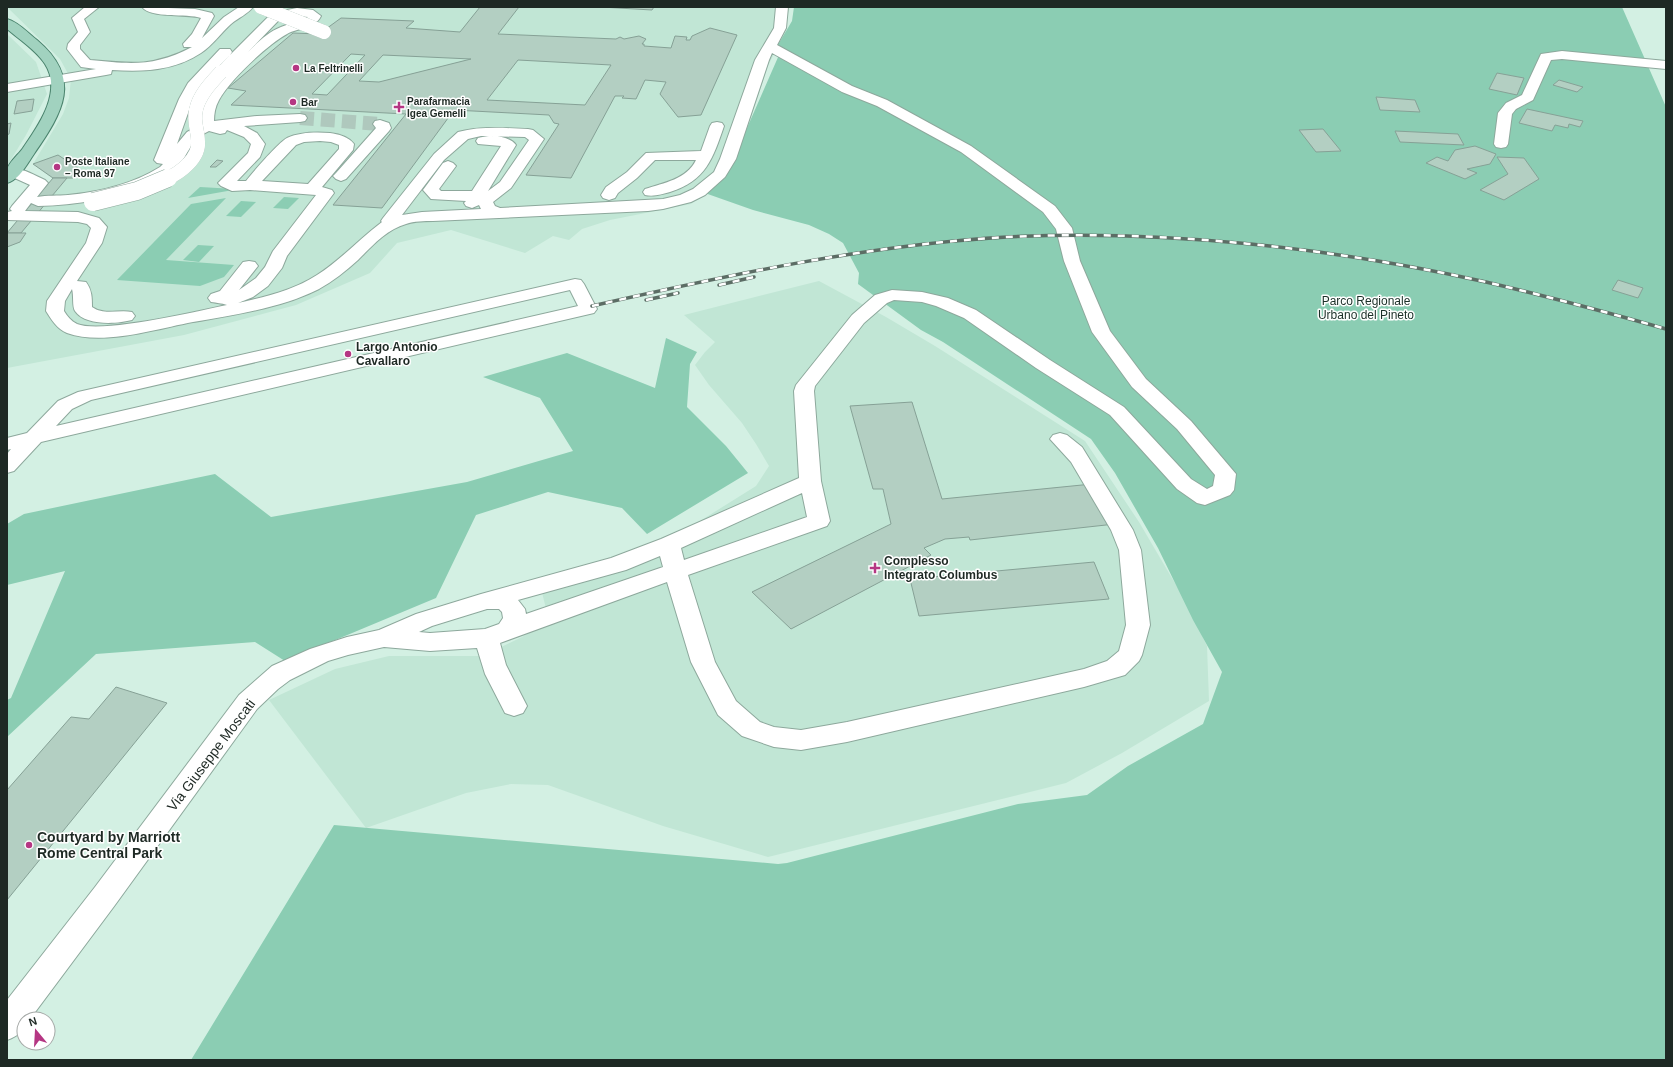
<svg xmlns="http://www.w3.org/2000/svg" width="1673" height="1067" viewBox="0 0 1673 1067" font-family="Arial,sans-serif">
<style>
.built{fill:#c1e6d5}
.green{fill:#8bcdb3}
.building{fill:#b3cfc2;stroke:#86a196;fill-rule:evenodd}
.lines{fill:none;stroke-linecap:round;stroke-linejoin:round}
.minor-tunnel{stroke:#afc8bd;stroke-width:14;stroke-dasharray:14 7;stroke-linecap:butt}
.minor-casing{stroke:#8da89c;stroke-width:2}
.major-casing{stroke:#4a836d;stroke-width:2}
.minor{fill:#fff;fill-rule:evenodd}
.major{fill:#a1d2bf;fill-rule:evenodd}
.rail-casing{stroke:#5c6d65;stroke-width:3.5}
.rail{stroke:#fff;stroke-width:2.5;stroke-dasharray:7;stroke-linecap:butt}
.minor-bridge-far1-casing{stroke:#8da89c;stroke-width:14;stroke-linecap:butt}
.minor-bridge-casing{stroke:#8da89c;stroke-width:19;stroke-linecap:butt}
.minor-bridge-far1{stroke:#fff;stroke-width:14}
.minor-bridge{stroke:#fff;stroke-width:18}
.poi-dot{fill:#b53683;stroke:#fff;stroke-width:1.5}
.labels{text-anchor:middle;dominant-baseline:central;stroke-width:3;stroke-linejoin:round;paint-order:stroke}
.far-poi-label{font-size:10px;font-weight:bold;fill:#1e2924;stroke:#fff;text-anchor:start}
.park-label{font-size:12px;fill:#1b3028;stroke:#fff}
.poi-label{font-size:12px;font-weight:bold;fill:#1e2924;stroke:#fff;text-anchor:start}
.near-street-label{font-size:14px;fill:#1e2924;stroke:#fff}
.near-poi-label{font-size:14px;font-weight:bold;fill:#1e2924;stroke:#fff;text-anchor:start}
</style>
<rect width="100%" height="100%" fill="#d3f0e3"/>
<!-- built -->
<g class="built">
<path d="M 7,7 L 789,7 L 785,32 L 768,66 L 745,136 L 723,183 L 691,204 L 610,220 L 582,229 L 569,240 L 553,236 L 525,253 L 451,230 L 397,243 L 370,273 L 296,305 L 184,335 L 7,368 L 7,232 L 53,179 L 33,164 L 63,114 L 69,98 L 71,79 L 60,59 Z"/>
<path d="M 7,34 L 36,62 L 47,94 L 26,135 L 7,166 Z"/>
<path d="M 819,281 L 886,317 L 935,346 L 1085,441 L 1139,522 L 1186,602 L 1207,646 L 1209,701 L 1122,753 L 1066,783 L 768,857 L 663,826 L 548,785 L 511,784 L 466,793 L 366,828 L 269,700 L 335,669 L 389,656 L 483,656 L 522,637 L 549,621 L 539,580 L 627,557 L 692,526 L 756,486 L 769,466 L 756,444 L 742,423 L 709,385 L 695,365 L 705,352 L 715,342 L 684,315 Z"/>
</g>
<!-- green -->
<g class="green">
<path d="M 794,7 L 1622,7 L 1666,107 L 1666,1060 L 191,1060 L 334,825 L 778,864 L 787,863 L 1018,804 L 1087,795 L 1128,766 L 1203,724 L 1222,672 L 1193,620 L 1158,548 L 1115,473 L 1091,439 L 943,342 L 921,330 L 858,284 L 859,273 L 843,243 L 829,234 L 809,225 L 753,210 L 702,192 L 725,178 L 779,55 L 776,48 L 792,21 Z"/>
<path d="M 200,187 L 235,189 L 233,190 L 188,198 Z"/>
<path d="M 284,197 L 299,198 L 288,209 L 273,208 Z"/>
<path d="M 226,198 L 166,260 L 234,265 L 224,277 L 200,286 L 117,280 L 191,204 Z"/>
<path d="M 241,201 L 256,202 L 241,217 L 226,216 Z"/>
<path d="M 198,245 L 214,246 L 199,262 L 183,260 Z"/>
<path d="M 666,338 L 697,352 L 690,364 L 687,407 L 726,446 L 748,473 L 647,534 L 622,508 L 548,492 L 476,515 L 436,598 L 285,661 L 255,642 L 96,654 L 7,737 L 7,700 L 11,698 L 65,571 L 7,585 L 7,524 L 24,514 L 215,474 L 271,517 L 467,482 L 573,451 L 540,398 L 483,377 L 567,353 L 655,388 Z"/>
</g>
<!-- building -->
<g class="building">
<path d="M 480,7 L 519,7 L 498,34 L 616,39 L 620,37 L 624,39 L 639,36 L 646,39 L 642,44 L 644,44 L 644,46 L 671,48 L 675,36 L 687,37 L 686,40 L 690,40 L 692,36 L 710,28 L 737,35 L 701,115 L 678,117 L 660,94 L 666,82 L 645,80 L 636,99 L 622,98 L 624,96 L 615,96 L 571,178 L 526,175 L 559,124 L 554,123 L 549,115 L 454,110 L 382,208 L 333,205 L 406,114 L 231,105 L 246,91 L 228,88 L 293,33 L 319,34 L 341,18 L 414,21 L 406,28 L 460,32 ZM 351,54 L 365,55 L 327,95 L 312,94 ZM 383,55 L 471,59 L 379,82 L 359,81 ZM 518,60 L 611,65 L 585,105 L 487,100 Z"/>
<path d="M 601,7 L 654,7 L 652,10 Z"/>
<path d="M 1497,73 L 1524,78 L 1517,95 L 1489,89 Z"/>
<path d="M 1559,80 L 1583,87 L 1577,92 L 1553,85 Z"/>
<path d="M 1376,97 L 1415,100 L 1420,112 L 1380,110 Z"/>
<path d="M 34,99 L 32,111 L 14,114 L 17,101 Z"/>
<path d="M 1527,109 L 1583,121 L 1580,127 L 1569,124 L 1568,128 L 1555,125 L 1552,131 L 1519,123 Z"/>
<path d="M 11,123 L 9,134 L 7,135 L 7,124 Z"/>
<path d="M 1323,129 L 1341,151 L 1316,152 L 1299,130 Z"/>
<path d="M 1395,131 L 1458,134 L 1464,145 L 1400,142 Z"/>
<path d="M 1475,146 L 1496,154 L 1490,164 L 1467,169 L 1477,173 L 1465,179 L 1426,163 L 1437,157 L 1448,161 L 1455,150 Z"/>
<path d="M 58,155 L 81,170 L 73,178 L 53,178 L 33,164 Z"/>
<path d="M 1497,157 L 1524,158 L 1539,179 L 1504,200 L 1480,190 L 1508,174 Z"/>
<path d="M 217,160 L 223,161 L 216,167 L 210,167 Z"/>
<path d="M 53,178 L 67,178 L 21,233 L 7,233 Z"/>
<path d="M 7,233 L 26,233 L 20,242 L 7,247 Z"/>
<path d="M 1618,280 L 1643,288 L 1638,298 L 1612,290 Z"/>
<path d="M 912,402 L 942,499 L 1092,484 L 1115,524 L 970,540 L 969,537 L 945,539 L 924,548 L 931,555 L 791,629 L 752,592 L 891,524 L 883,489 L 873,489 L 850,406 Z"/>
<path d="M 1094,562 L 1109,599 L 919,616 L 910,579 Z"/>
<path d="M 116,687 L 167,703 L 7,900 L 7,790 L 71,717 L 89,719 Z"/>
</g>
<g class="lines">
<!-- minor-tunnel -->
<path class="minor-tunnel" d="M 300,118 L 380,124"/>
<!-- minor casing -->
<g class="minor-casing">
<g id="minor">
<path d="M 85,7 L 99,7 L 84,19 L 90,32 L 80,45 L 80,49 L 90,60 C 131,64 154,67 192,47 L 184,47 L 183,44 L 192,34 L 201,18 C 187,13 151,19 142,7 L 195,9 L 212,13 L 214,16 L 202,38 L 224,17 L 239,7 L 253,7 C 248,14 238,18 231,24 C 221,33 212,46 201,53 C 174,71 143,72 112,70 L 111,74 L 106,75 L 7,92 L 7,84 L 96,69 L 81,67 L 67,49 L 68,44 L 78,32 L 72,18 Z"/>
<path d="M 776,7 L 788,7 L 786,28 L 777,45 L 852,86 L 887,100 L 971,146 L 1055,206 L 1072,228 L 1080,261 L 1110,331 L 1146,379 L 1191,421 L 1236,474 L 1234,490 L 1230,495 L 1205,505 L 1197,503 L 1177,489 L 1110,415 L 1036,368 L 964,318 L 936,306 L 922,302 L 894,300 L 887,303 L 864,323 L 815,386 L 814,391 L 821,481 L 830,521 L 827,526 L 688,575 L 715,662 L 736,701 L 760,722 L 774,727 L 801,730 L 847,722 L 1084,669 L 1107,661 L 1119,651 L 1126,625 L 1119,550 L 1111,530 L 1071,462 L 1050,439 L 1053,435 L 1060,433 L 1067,435 L 1082,447 L 1133,530 L 1141,550 L 1150,625 L 1142,655 L 1139,661 L 1125,675 L 1084,687 L 847,742 L 801,750 L 774,747 L 742,736 L 718,715 L 691,662 L 667,582 L 500,643 L 506,665 L 527,706 L 523,713 L 514,716 L 505,713 L 485,674 L 477,648 L 430,651 L 384,647 L 348,655 L 328,661 L 290,680 L 278,689 L 257,709 L 115,905 L 30,1019 L 24,1019 C 24,1032 18,1036 7,1040 L 7,1000 L 95,887 L 239,695 L 272,666 L 310,649 L 347,637 L 379,630 L 416,614 L 481,594 L 611,558 L 661,539 L 799,478 L 794,391 L 796,385 L 852,315 L 875,295 L 892,290 L 922,292 L 948,298 L 976,310 L 1050,360 L 1124,407 L 1191,479 L 1207,489 L 1213,486 L 1215,475 L 1177,429 L 1132,387 L 1092,332 L 1064,261 L 1056,229 L 1043,212 L 961,152 L 877,106 L 842,92 L 772,53 L 769,60 L 736,159 L 725,177 L 705,195 L 691,202 L 663,209 L 648,211 L 433,221 C 424,221 414,221 406,224 C 387,229 371,247 358,260 C 346,271 333,281 319,289 C 282,308 233,315 193,322 C 156,329 103,346 67,333 C 57,329 51,319 46,311 L 47,301 L 86,243 L 91,228 L 87,224 L 78,222 L 7,220 L 7,212 L 12,211 L 10,209 L 12,206 L 30,185 L 8,175 L 8,169 C 20,166 34,175 45,180 L 48,183 L 37,197 C 47,195 58,196 68,195 C 99,192 133,184 160,167 L 163,164 L 157,163 L 154,160 L 179,99 L 188,83 L 220,49 L 230,49 L 232,52 L 230,55 L 201,85 L 193,99 L 177,144 L 187,132 L 200,125 C 199,104 211,89 225,75 L 216,75 L 214,72 L 216,69 L 272,13 L 297,8 L 313,10 L 321,16 C 314,30 299,27 287,34 C 267,45 230,80 219,100 C 215,107 214,114 214,121 L 257,116 L 300,114 L 305,115 L 307,118 L 305,121 L 300,122 L 244,126 L 257,133 L 265,144 L 260,157 L 237,181 L 246,181 C 254,171 278,143 287,138 C 300,132 316,132 330,133 C 338,134 349,137 354,144 L 353,150 L 322,187 L 332,190 L 334,193 L 287,256 L 282,268 L 268,286 L 253,297 L 238,303 C 265,297 294,290 317,275 C 341,260 359,239 382,222 L 381,221 L 383,218 L 434,154 L 458,132 C 481,126 504,128 528,129 L 533,130 L 544,139 L 511,188 L 493,202 L 495,206 L 500,208 L 663,199 L 680,195 L 693,189 L 714,172 L 720,159 L 755,60 L 774,28 ZM 297,16 L 308,17 C 300,23 290,23 281,27 C 268,32 257,43 248,52 L 280,19 ZM 227,130 L 244,137 L 251,144 L 248,153 L 218,183 L 221,186 L 232,191 L 250,190 L 316,195 L 273,251 L 265,267 L 256,278 L 239,290 L 258,266 L 255,262 L 249,261 L 243,262 L 220,291 L 211,294 L 208,298 L 211,302 C 217,303 221,303 227,305 C 198,311 102,334 77,324 C 71,321 67,316 64,311 L 65,301 L 72,289 C 74,296 72,306 75,311 C 85,326 117,324 132,320 L 135,316 L 132,312 C 118,309 105,316 92,307 C 92,298 92,290 86,282 L 77,281 L 102,243 L 107,227 L 99,218 L 78,212 L 25,211 L 31,203 L 38,206 C 77,205 115,199 151,183 C 159,180 167,177 173,171 C 189,158 187,141 209,131 L 220,134 L 225,133 ZM 481,136 L 525,137 L 529,140 L 500,182 L 488,191 L 516,145 C 509,135 489,135 478,138 L 476,141 L 478,144 L 501,146 L 472,191 L 441,191 L 439,189 L 456,166 L 453,163 L 448,161 L 443,163 L 423,190 L 431,199 L 466,201 L 464,203 L 466,206 L 472,208 L 479,205 L 481,209 L 422,212 L 402,215 L 444,160 L 468,139 ZM 320,141 L 331,142 L 339,145 L 339,149 L 308,184 L 262,181 L 296,145 L 304,142 ZM 802,493 L 807,517 L 684,560 L 681,548 ZM 660,556 L 663,567 L 526,614 L 525,609 L 518,600 L 626,570 ZM 487,609 L 499,609 L 502,612 L 503,618 L 499,624 L 485,629 L 430,633 L 419,632 L 432,626 Z"/>
<path d="M 1562,51 L 1666,61 L 1666,69 L 1562,59 L 1551,60 L 1533,100 L 1516,109 L 1512,114 L 1508,144 L 1506,147 L 1501,148 L 1496,147 L 1494,144 L 1498,113 L 1506,103 L 1522,95 L 1541,54 Z"/>
<path d="M 380,120 L 389,123 L 391,128 L 389,131 L 346,179 L 341,181 L 336,179 L 333,176 L 336,173 L 376,128 L 373,124 L 375,121 Z"/>
<path d="M 717,122 L 722,123 L 724,126 C 713,158 706,181 670,192 C 662,194 654,197 645,195 L 643,192 L 645,189 C 664,183 687,179 696,160 L 655,160 L 637,178 L 618,193 L 615,198 L 609,200 L 603,198 L 601,195 L 606,187 L 627,172 L 646,153 L 701,151 L 710,126 L 712,123 Z"/>
<path d="M 575,279 L 581,280 L 584,284 L 597,309 L 594,313 L 41,442 L 14,471 L 7,473 L 7,454 L 11,449 L 7,450 L 7,438 L 27,433 L 58,401 L 78,392 ZM 570,290 L 578,306 L 56,426 L 72,409 L 91,400 Z"/>
</g>
</g>
<!-- major casing -->
<g class="major-casing">
<path id="major" d="M 7,19 C 18,22 28,33 37,40 C 83,79 63,112 34,154 C 27,164 19,180 7,183 C 7,179 6,174 7,170 C 8,163 19,154 23,148 C 38,126 63,92 45,64 C 36,50 20,40 7,29 Z"/>
</g>
<!-- minor -->
<use href="#minor" class="minor"/>
<!-- major -->
<use href="#major" class="major"/>
<!-- rail casing -->
<g class="rail-casing">
<g id="rail">
<path d="M 719,285 L 754,277"/>
<path d="M 646,300 L 678,293"/>
<path d="M 592,306 C 729,275 867,245 1007,237 C 1164,229 1333,248 1486,282 C 1546,296 1606,312 1666,329"/>
</g>
</g>
<!-- rail -->
<use href="#rail" class="rail"/>
<!-- minor-bridge-far1 casing -->
<g class="minor-bridge-far1-casing">
<g id="minor-bridge-far1">
<path d="M 261,7 L 324,32"/>
<path d="M 166,179 C 180,173 200,158 198,141 C 198,130 193,122 196,110 C 199,95 211,83 221,72"/>
</g>
</g>
<!-- minor-bridge casing -->
<g class="minor-bridge-casing">
<path id="minor-bridge" d="M 93,202 L 137,191 L 168,178"/>
</g>
<!-- minor-bridge-far1 -->
<use href="#minor-bridge-far1" class="minor-bridge-far1"/>
<!-- minor-bridge -->
<use href="#minor-bridge" class="minor-bridge"/>
</g>
<!-- markers -->
<g class="poi-dot">
<circle cx="296" cy="68" r="4"/>
<circle cx="293" cy="102" r="4"/>
<path d="M397 101h4v4h4v4h-4v4h-4v-4h-4v-4h4z"/>
<circle cx="57" cy="167" r="4"/>
<circle cx="348" cy="354" r="4"/>
<path d="M873 562h4v4h4v4h-4v4h-4v-4h-4v-4h4z"/>
<circle cx="29" cy="845" r="4"/>
</g>
<g class="labels">
<!-- far-poi labels -->
<g class="far-poi-label">
<text x="304" y="68">La Feltrinelli</text>
<text x="407" y="101">Parafarmacia<tspan x="407" dy="12">Igea Gemelli</tspan></text>
<text x="301" y="102">Bar</text>
<text x="65" y="161">Poste Italiane<tspan x="65" dy="12">– Roma 97</tspan></text>
</g>
<!-- park labels -->
<g class="park-label">
<text x="1366" y="301">Parco Regionale<tspan x="1366" dy="14">Urbano del Pineto</tspan></text>
</g>
<!-- poi labels -->
<g class="poi-label">
<text x="356" y="347">Largo Antonio<tspan x="356" dy="14">Cavallaro</tspan></text>
<text x="884" y="561">Complesso<tspan x="884" dy="14">Integrato Columbus</tspan></text>
</g>
<!-- near-street labels -->
<g class="near-street-label">
<text transform="translate(211 755) rotate(-53)">Via Giuseppe Moscati</text>
</g>
<!-- near-poi labels -->
<g class="near-poi-label">
<text x="37" y="837">Courtyard by Marriott<tspan x="37" dy="16">Rome Central Park</tspan></text>
</g>
</g>
<!-- border -->
<rect width="1673" height="1067" fill="none" stroke="#1e2924" stroke-width="16"/>
<!-- north arrow -->
<g transform="translate(36 1031) rotate(342)"><circle r="19" fill="#ffffff" stroke="#a5a9a7"/>
<path d="M0-3L7 15L0 10L-7 15Z" fill="#b53683"/>
<text y="-6" font-size="11" font-weight="bold" text-anchor="middle" fill="#1e2924">N</text>
</g>
</svg>
